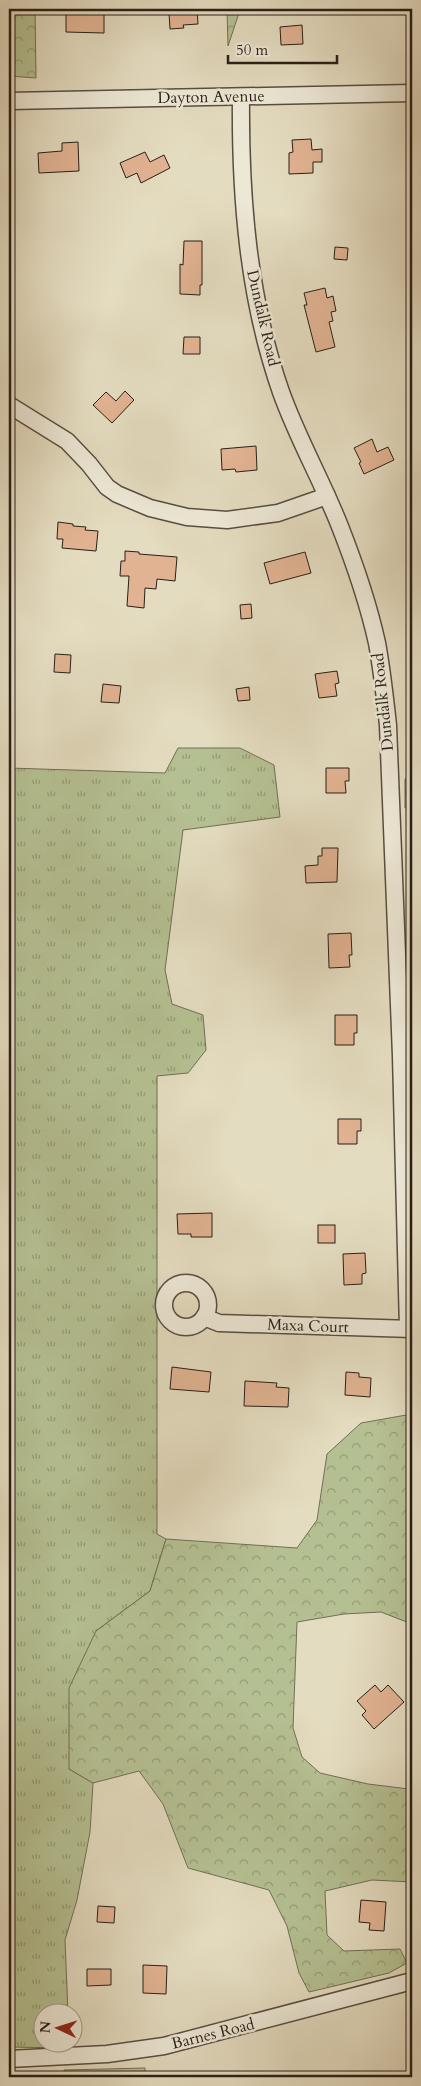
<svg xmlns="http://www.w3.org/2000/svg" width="421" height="2086" viewBox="0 0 421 2086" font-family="Cardo,serif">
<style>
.grass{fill:url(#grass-tufts);stroke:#707055}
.forest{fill:url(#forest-crowns);stroke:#707055}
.building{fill:#e1b392;stroke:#2a1f18}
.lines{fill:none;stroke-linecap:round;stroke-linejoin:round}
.minor-casing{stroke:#584e42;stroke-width:19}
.minor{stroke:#ede8d6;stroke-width:16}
.labels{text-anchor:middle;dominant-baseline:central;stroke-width:5;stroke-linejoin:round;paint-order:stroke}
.street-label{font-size:16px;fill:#2a1f18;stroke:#ede8d6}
</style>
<defs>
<pattern id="grass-tufts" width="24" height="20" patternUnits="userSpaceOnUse" patternTransform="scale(1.25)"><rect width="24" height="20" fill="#b5c092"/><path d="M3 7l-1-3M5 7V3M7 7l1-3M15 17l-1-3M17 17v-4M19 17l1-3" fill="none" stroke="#939b76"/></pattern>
<pattern id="forest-crowns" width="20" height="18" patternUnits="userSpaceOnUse" patternTransform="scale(1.25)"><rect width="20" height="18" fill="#b5c092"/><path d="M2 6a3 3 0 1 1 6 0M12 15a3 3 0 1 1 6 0" fill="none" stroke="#939b76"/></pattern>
</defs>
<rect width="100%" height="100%" fill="#e4dcc0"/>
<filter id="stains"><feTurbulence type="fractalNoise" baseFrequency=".004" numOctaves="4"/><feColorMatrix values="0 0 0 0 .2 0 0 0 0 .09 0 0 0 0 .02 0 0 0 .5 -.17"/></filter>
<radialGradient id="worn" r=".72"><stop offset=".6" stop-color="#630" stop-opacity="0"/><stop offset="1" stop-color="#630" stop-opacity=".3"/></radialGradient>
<!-- grass -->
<path class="grass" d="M 178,748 L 240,748 L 274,765 L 280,817 L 183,830 L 165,970 L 172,1004 L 203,1015 L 206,1050 L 188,1073 L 157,1076 L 157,1534 L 166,1539 L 150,1591 L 96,1631 L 69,1769 L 93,1783 L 90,1832 L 77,1900 L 65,1940 L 68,2013 L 42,2014 L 42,2044 L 66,2044 L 66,2048 L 9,2047 L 9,768 L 165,773 Z"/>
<!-- forest -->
<g class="forest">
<path d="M 9,9 L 35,9 L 36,78 L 9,76 Z"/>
<path d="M 227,9 L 240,10 L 228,46 Z"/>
<path d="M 405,779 L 412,779 L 412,807 L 405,808 Z"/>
<path d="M 412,1414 L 412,1624 L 381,1612 L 344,1614 L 297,1622 L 293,1728 L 302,1757 L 320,1773 L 368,1784 L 409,1789 L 412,1795 L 412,1882 L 372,1880 L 325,1891 L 327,1935 L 344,1951 L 400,1949 L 407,1963 L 389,1973 L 309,1992 L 299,1973 L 287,1926 L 269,1890 L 188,1868 L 163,1804 L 139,1771 L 93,1783 L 69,1769 L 69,1688 L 96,1631 L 150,1591 L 166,1539 L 297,1548 L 317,1520 L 327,1454 L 361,1423 Z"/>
<path d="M 145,2068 L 145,2077 L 64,2077 L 64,2070 Z"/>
</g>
<!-- building -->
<g class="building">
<path d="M 66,9 L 104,9 L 104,33 L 66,32 Z"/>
<path d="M 175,9 L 197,9 L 198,24 L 183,25 L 184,28 L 170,29 L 169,13 L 175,13 Z"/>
<path d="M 302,25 L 303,44 L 281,45 L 280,27 Z"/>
<path d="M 311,139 L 312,150 L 322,149 L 322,162 L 313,162 L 313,173 L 289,174 L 289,153 L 293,152 L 292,140 Z"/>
<path d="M 78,142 L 79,171 L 39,173 L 38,153 L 62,151 L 62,143 Z"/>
<path d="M 145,152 L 150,162 L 164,155 L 170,168 L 141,183 L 137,173 L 126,178 L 120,163 Z"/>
<path d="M 184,241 L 202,241 L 202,285 L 200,285 L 200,295 L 180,294 L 180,264 L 183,265 Z"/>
<path d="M 335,247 L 348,248 L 347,260 L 334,259 Z"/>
<path d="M 325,288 L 327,298 L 333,296 L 336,311 L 331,312 L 333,321 L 329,322 L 335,347 L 316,352 L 304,305 L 307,305 L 304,293 Z"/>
<path d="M 184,337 L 200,337 L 200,354 L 183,354 Z"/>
<path d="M 125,391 L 134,400 L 112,423 L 93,405 L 106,392 L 116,401 Z"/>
<path d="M 372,439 L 377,452 L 388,447 L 394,460 L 364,474 L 359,463 L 361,462 L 354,448 Z"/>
<path d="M 256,446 L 257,470 L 236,472 L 235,469 L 222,470 L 221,449 Z"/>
<path d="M 58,522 L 73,524 L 73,526 L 86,527 L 85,530 L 98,531 L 96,551 L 62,548 L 63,539 L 57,539 Z"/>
<path d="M 125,551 L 139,552 L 139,554 L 177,557 L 175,581 L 157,579 L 156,589 L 145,588 L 144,608 L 127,606 L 129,576 L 120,576 L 121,561 L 125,561 Z"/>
<path d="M 305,552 L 311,573 L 270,584 L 264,563 Z"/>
<path d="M 251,604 L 252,618 L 241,619 L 240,605 Z"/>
<path d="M 55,654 L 71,655 L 70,673 L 54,672 Z"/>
<path d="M 337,671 L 339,683 L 335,684 L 337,696 L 319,698 L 315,674 Z"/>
<path d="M 103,684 L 121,686 L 119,703 L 101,702 Z"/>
<path d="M 249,687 L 250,700 L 238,701 L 236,689 Z"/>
<path d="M 326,768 L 349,768 L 349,781 L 345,781 L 346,793 L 326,793 Z"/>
<path d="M 322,848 L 338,848 L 337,882 L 306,883 L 305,866 L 318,865 L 318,856 L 322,856 Z"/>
<path d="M 351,933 L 352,955 L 349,955 L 350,967 L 329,968 L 328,934 Z"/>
<path d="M 335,1015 L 357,1015 L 357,1033 L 354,1033 L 354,1045 L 335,1045 Z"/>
<path d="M 338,1119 L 361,1119 L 361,1131 L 357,1131 L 357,1144 L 338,1144 Z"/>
<path d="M 212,1213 L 212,1237 L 191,1237 L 191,1234 L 178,1234 L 177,1214 Z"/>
<rect x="318" y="1225" width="17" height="18"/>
<path d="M 365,1253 L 366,1273 L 362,1274 L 362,1284 L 344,1285 L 343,1254 Z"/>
<path d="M 172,1367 L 211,1372 L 209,1392 L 170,1389 Z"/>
<path d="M 346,1372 L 359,1373 L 359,1377 L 371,1378 L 370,1397 L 345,1395 Z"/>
<path d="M 245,1381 L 277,1383 L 276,1387 L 289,1388 L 288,1407 L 244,1406 Z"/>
<path d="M 375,1685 L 381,1692 L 388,1685 L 404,1702 L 374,1729 L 362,1715 L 366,1711 L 357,1701 Z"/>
<path d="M 361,1900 L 386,1902 L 384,1931 L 369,1930 L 370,1923 L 359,1922 Z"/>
<path d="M 98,1906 L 115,1907 L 114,1923 L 97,1922 Z"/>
<path d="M 143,1965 L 167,1966 L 166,1994 L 143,1993 Z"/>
<path d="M 87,1969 L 111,1969 L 111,1985 L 87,1986 Z"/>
</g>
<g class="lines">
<!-- minor casing -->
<g class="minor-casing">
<g id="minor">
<path d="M 241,97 C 240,196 248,298 281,392 C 297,437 321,479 339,524 C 354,562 368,602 377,643 C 382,670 385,698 388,725 L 401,1056 L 408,1329"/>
<path d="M 9,101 L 412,93"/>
<path d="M 9,405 L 67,441 L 89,464 L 107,487 L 117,494 L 150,508 L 187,517 L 227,520 L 278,513 L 327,496"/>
<circle cx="186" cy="1305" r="22"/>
<path d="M 204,1317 L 219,1323 L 412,1329"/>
<path d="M 9,2059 L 107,2054 L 164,2046 L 412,1981"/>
</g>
</g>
<!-- minor -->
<use href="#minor" class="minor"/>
</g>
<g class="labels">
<!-- street labels -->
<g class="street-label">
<text transform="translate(211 97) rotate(-1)">Dayton Avenue</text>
<text transform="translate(263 318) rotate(77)">Dundalk Road</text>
<text transform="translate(383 702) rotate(-96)">Dundalk Road</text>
<text transform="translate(308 1326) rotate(2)">Maxa Court</text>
<text transform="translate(213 2034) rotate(-14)">Barnes Road</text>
</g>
</g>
<!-- margin -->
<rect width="421" height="2086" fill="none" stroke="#e4dcc0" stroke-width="30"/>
<rect x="10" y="10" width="401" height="2066" fill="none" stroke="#2a1f18" stroke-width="2.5"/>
<rect x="15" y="15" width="391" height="2056" fill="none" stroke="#2a1f18"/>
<!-- north arrow -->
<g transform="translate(58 2028) rotate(274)"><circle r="24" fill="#ede8d6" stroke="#9f988a"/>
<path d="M0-4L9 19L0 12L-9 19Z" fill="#8f2418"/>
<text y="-8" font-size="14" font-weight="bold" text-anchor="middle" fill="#2a1f18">N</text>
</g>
<!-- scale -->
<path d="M228 55v8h109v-8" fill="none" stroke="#2a1f18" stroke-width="2.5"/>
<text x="236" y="55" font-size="15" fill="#2a1f18" stroke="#ede8d6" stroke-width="4" paint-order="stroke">50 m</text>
<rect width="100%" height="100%" filter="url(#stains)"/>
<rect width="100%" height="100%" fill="url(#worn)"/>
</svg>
